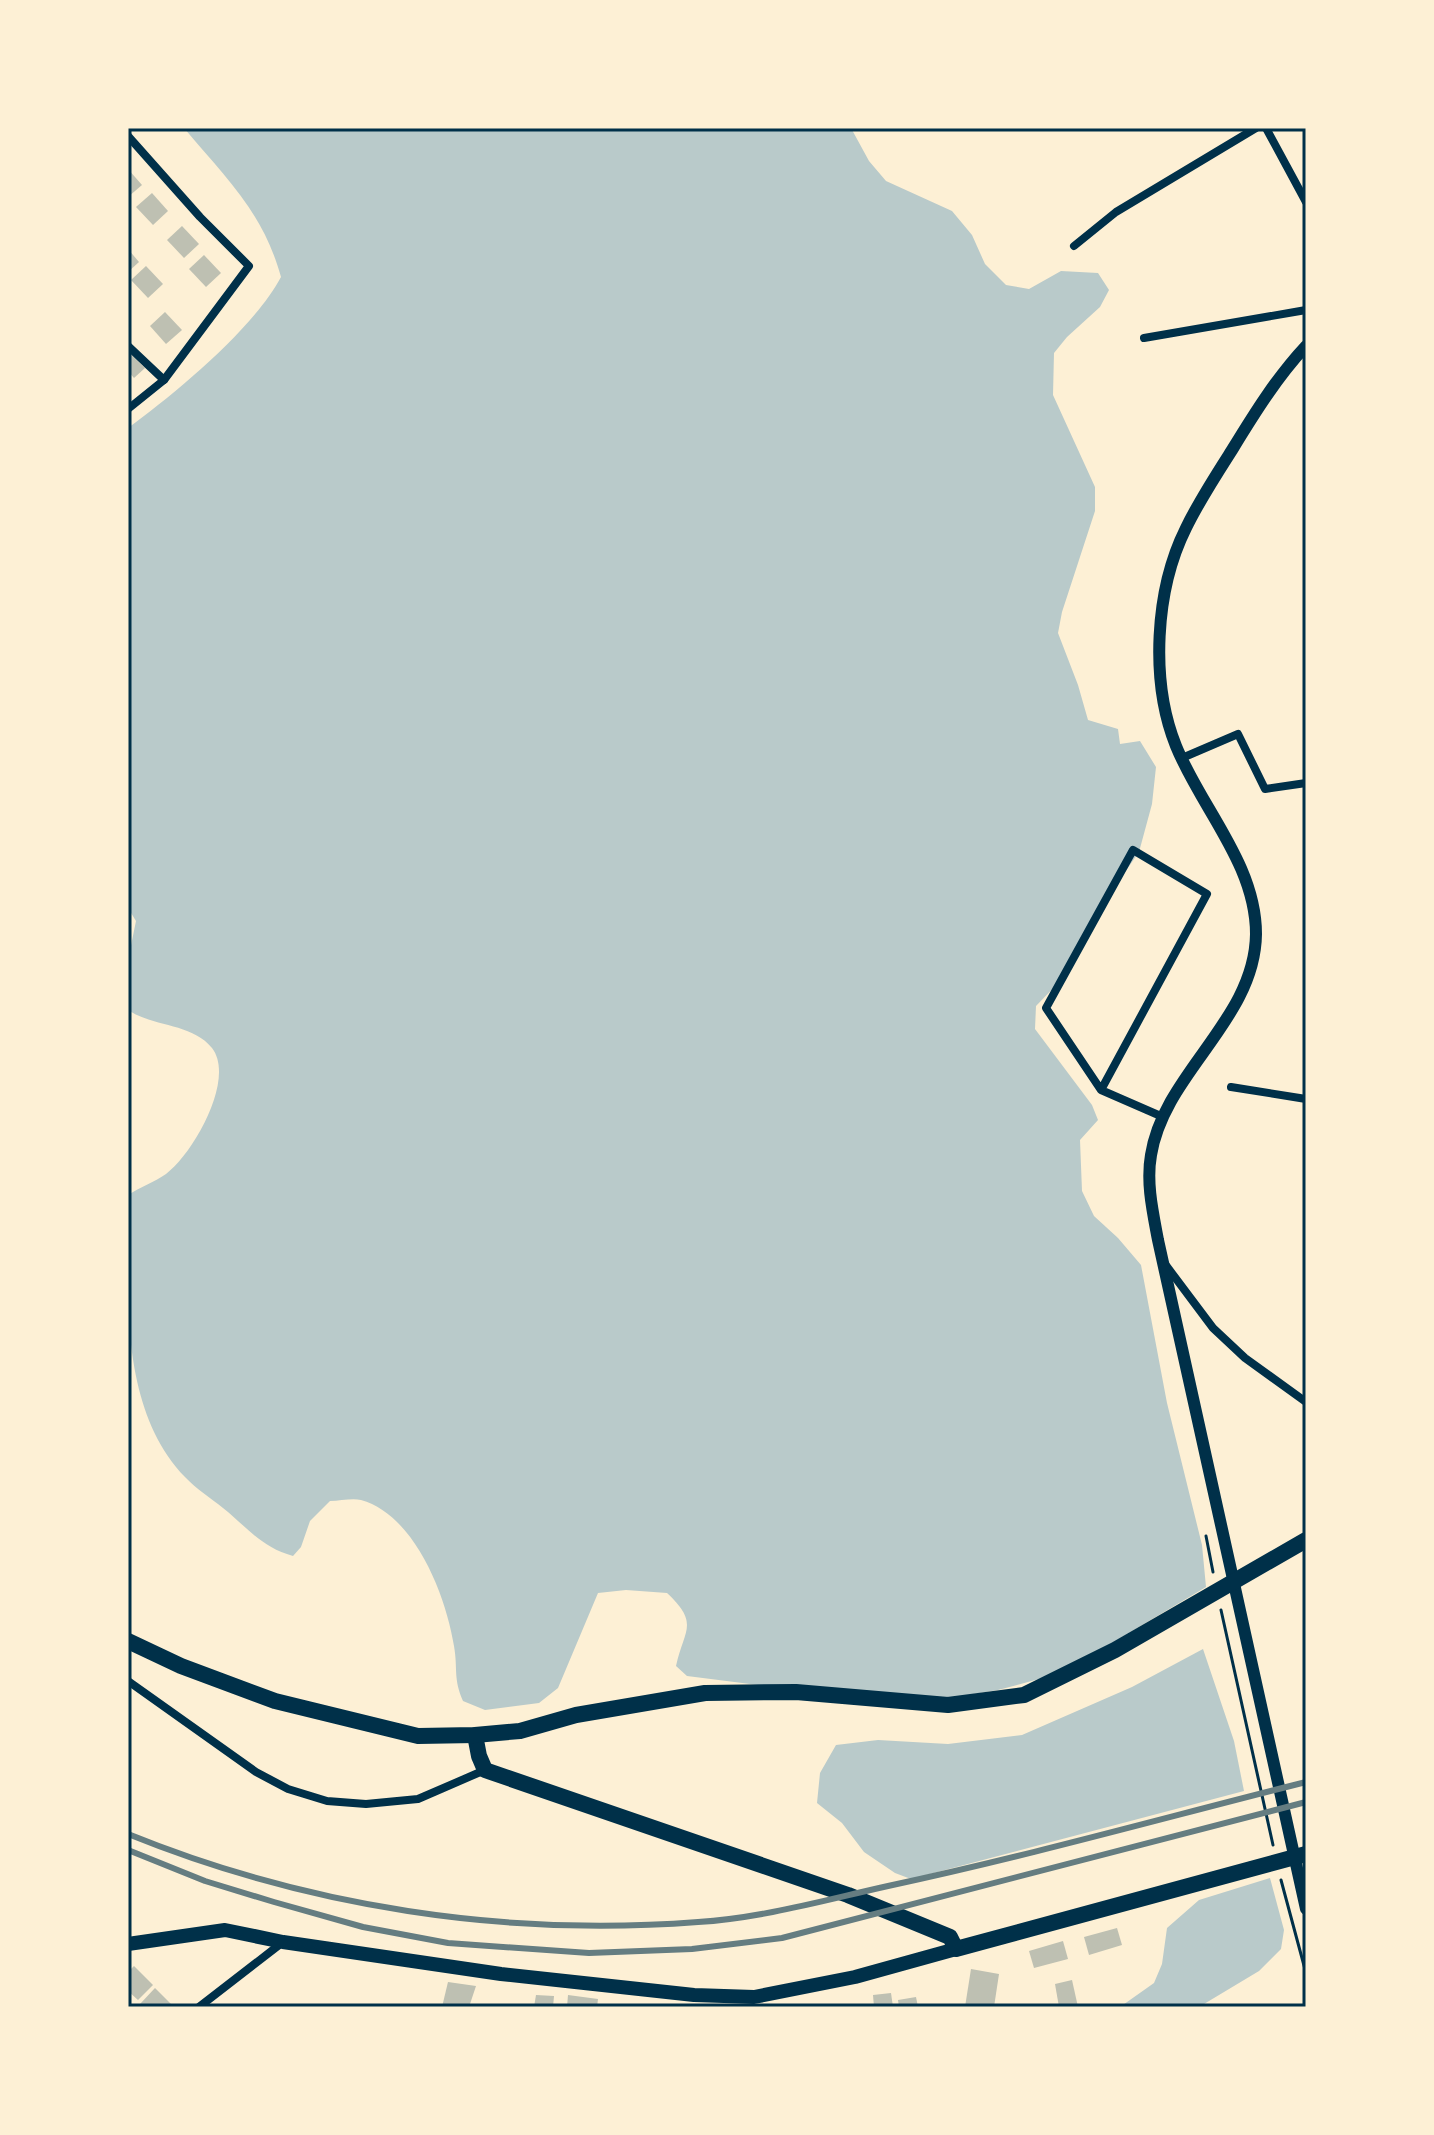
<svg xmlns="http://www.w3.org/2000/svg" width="1434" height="2135" viewBox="0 0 1434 2135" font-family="'Zilla Slab',serif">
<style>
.green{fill:#b9caca}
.building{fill:#bec0b2}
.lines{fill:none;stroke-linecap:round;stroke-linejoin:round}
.path{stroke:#003049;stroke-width:3}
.minor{stroke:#003049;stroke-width:8}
.tertiary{stroke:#003049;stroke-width:12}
.secondary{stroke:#003049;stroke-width:14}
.primary{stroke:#003049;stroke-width:16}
.trunk{stroke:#003049;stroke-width:16}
.rail{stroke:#657d81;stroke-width:6}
.neatline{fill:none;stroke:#003049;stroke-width:3}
</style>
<rect width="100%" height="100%" fill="#fdf0d5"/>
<!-- green -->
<g class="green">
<path d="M 184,128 L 851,128 L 869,161 L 886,181 L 952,211 L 972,235 L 985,264 L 1006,285 L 1029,289 L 1061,271 L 1098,273 L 1109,290 L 1100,307 L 1067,337 L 1054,353 L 1053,395 L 1095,487 L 1095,511 L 1062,612 L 1058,633 L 1078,685 L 1088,720 L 1118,729 L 1120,744 L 1140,741 L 1156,767 L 1152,804 L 1139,852 L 1118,882 L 1061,980 L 1036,1006 L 1035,1029 L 1092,1105 L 1098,1120 L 1080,1140 L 1082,1191 L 1094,1216 L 1118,1238 L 1141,1265 L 1167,1403 L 1202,1545 L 1206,1587 L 1107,1646 L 1039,1679 L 998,1690 L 949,1698 L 765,1686 L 687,1676 L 676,1666 C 684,1629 700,1624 667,1593 L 626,1590 L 598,1593 L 558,1688 L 539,1703 L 485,1710 L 463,1701 C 453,1678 458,1669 454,1646 C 446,1596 415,1515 361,1500 C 352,1498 340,1501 330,1501 L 310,1521 L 301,1547 L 293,1556 C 261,1547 248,1528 223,1508 C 211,1498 196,1489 185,1477 C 117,1406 128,1286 128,1195 C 140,1187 155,1182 166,1174 C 193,1154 236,1079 212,1048 C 192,1023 153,1027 128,1010 L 128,960 L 136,921 L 128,908 L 128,428 C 176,393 254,328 281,277 C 263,212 226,178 184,128 Z"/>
<path d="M 1203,1649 L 1234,1741 L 1244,1791 L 911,1879 L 895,1873 L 864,1852 L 842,1823 L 817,1803 L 820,1773 L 836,1745 L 878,1740 L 948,1744 L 1022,1735 L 1132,1687 Z"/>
<path d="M 1270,1878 L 1284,1930 L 1281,1949 L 1259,1971 L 1199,2007 L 1120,2007 L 1154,1983 L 1162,1964 L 1167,1928 L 1199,1900 Z"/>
</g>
<!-- building -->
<g class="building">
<path d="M 128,169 L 142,185 L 128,197 Z"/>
<path d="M 152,193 L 168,211 L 153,225 L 136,207 Z"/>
<path d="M 182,226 L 199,244 L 184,258 L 167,240 Z"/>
<path d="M 128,249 L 139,262 L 128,272 Z"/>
<path d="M 204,255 L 221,273 L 206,287 L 189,269 Z"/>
<path d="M 146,266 L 163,284 L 148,298 L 131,280 Z"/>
<path d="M 165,312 L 182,330 L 166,344 L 150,326 Z"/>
<path d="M 128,352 L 145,368 L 134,378 L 128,371 Z"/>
<path d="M 1117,1928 L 1122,1945 L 1089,1955 L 1084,1937 Z"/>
<path d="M 1063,1941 L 1068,1959 L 1034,1968 L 1029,1951 Z"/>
<path d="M 134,1966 L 153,1985 L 138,2000 L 128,1991 L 128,1972 Z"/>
<path d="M 971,1969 L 999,1974 L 994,2007 L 965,2007 Z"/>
<path d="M 1072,1980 L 1078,2007 L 1059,2007 L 1055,1984 Z"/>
<path d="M 448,1982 L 476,1986 L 469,2007 L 442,2007 Z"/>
<path d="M 155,1988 L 174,2007 L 143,2007 L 140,2004 Z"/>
<path d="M 891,1993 L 893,2007 L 874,2007 L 873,1995 Z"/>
<path d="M 536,1995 L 554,1996 L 553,2007 L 534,2007 Z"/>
<path d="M 568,1995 L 598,1999 L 597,2007 L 567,2007 Z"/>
<path d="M 916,1997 L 918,2007 L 899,2007 L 898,2000 Z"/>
</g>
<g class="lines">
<!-- path -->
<g class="path">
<path d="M 1206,1536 L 1213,1572"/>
<path d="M 1221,1610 L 1273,1845"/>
<path d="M 1281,1880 L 1306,1973"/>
</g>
<!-- minor -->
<g class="minor">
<path d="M 1266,128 L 1306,202"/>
<path d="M 128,136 L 200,217 L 249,266 L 164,380 L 128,409"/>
<path d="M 1074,246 L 1116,212 L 1256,128"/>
<path d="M 1144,338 L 1306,310"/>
<path d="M 128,346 L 164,380"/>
<path d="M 1182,758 L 1238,734 L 1265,789 L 1306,783"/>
<path d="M 1231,1087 L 1306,1099"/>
<path d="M 1101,1090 L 1207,894 L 1133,850 L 1046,1008 L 1101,1090 L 1163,1117"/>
<path d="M 1165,1264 L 1213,1328 L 1245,1358 L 1306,1402"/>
<path d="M 128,1681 L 256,1772 L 288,1789 L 327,1801 L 366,1804 L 418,1799 L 485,1770"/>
<path d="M 199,2007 L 283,1942"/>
</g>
<!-- tertiary -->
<path class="tertiary" d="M 1306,346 C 1277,377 1254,414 1232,450 C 1216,475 1199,501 1186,528 C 1155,590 1150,681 1176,746 C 1201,808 1256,864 1256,934 C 1255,1020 1164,1073 1151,1155 C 1146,1183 1153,1213 1158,1240 L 1306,1909"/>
<!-- secondary -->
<path class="secondary" d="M 128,1944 L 225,1930 L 283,1942 L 501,1974 L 694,1995 L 754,1997 L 855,1977 L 956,1949"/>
<!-- primary -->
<path class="primary" d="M 475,1735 L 479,1756 L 485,1770 L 848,1895 L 950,1937 L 956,1949 L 1306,1854"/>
<!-- trunk -->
<path class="trunk" d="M 128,1641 L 181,1666 L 275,1701 L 418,1736 L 475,1735 L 520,1731 L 576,1715 L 705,1693 L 796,1692 L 948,1705 L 1024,1695 L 1115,1650 L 1306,1540"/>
<!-- rail -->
<g class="rail">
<path d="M 128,1834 C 308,1907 504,1937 698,1922 C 762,1918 825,1900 888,1886 C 1028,1856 1167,1817 1306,1782"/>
<path d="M 128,1850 L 205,1881 L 274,1902 L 363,1927 L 448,1943 L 589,1953 L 692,1949 L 782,1938 L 1306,1802"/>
</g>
</g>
<!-- border -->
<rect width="1434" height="2135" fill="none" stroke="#fdf0d5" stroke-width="260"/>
<rect x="130" y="130" width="1174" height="1875" class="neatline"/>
</svg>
